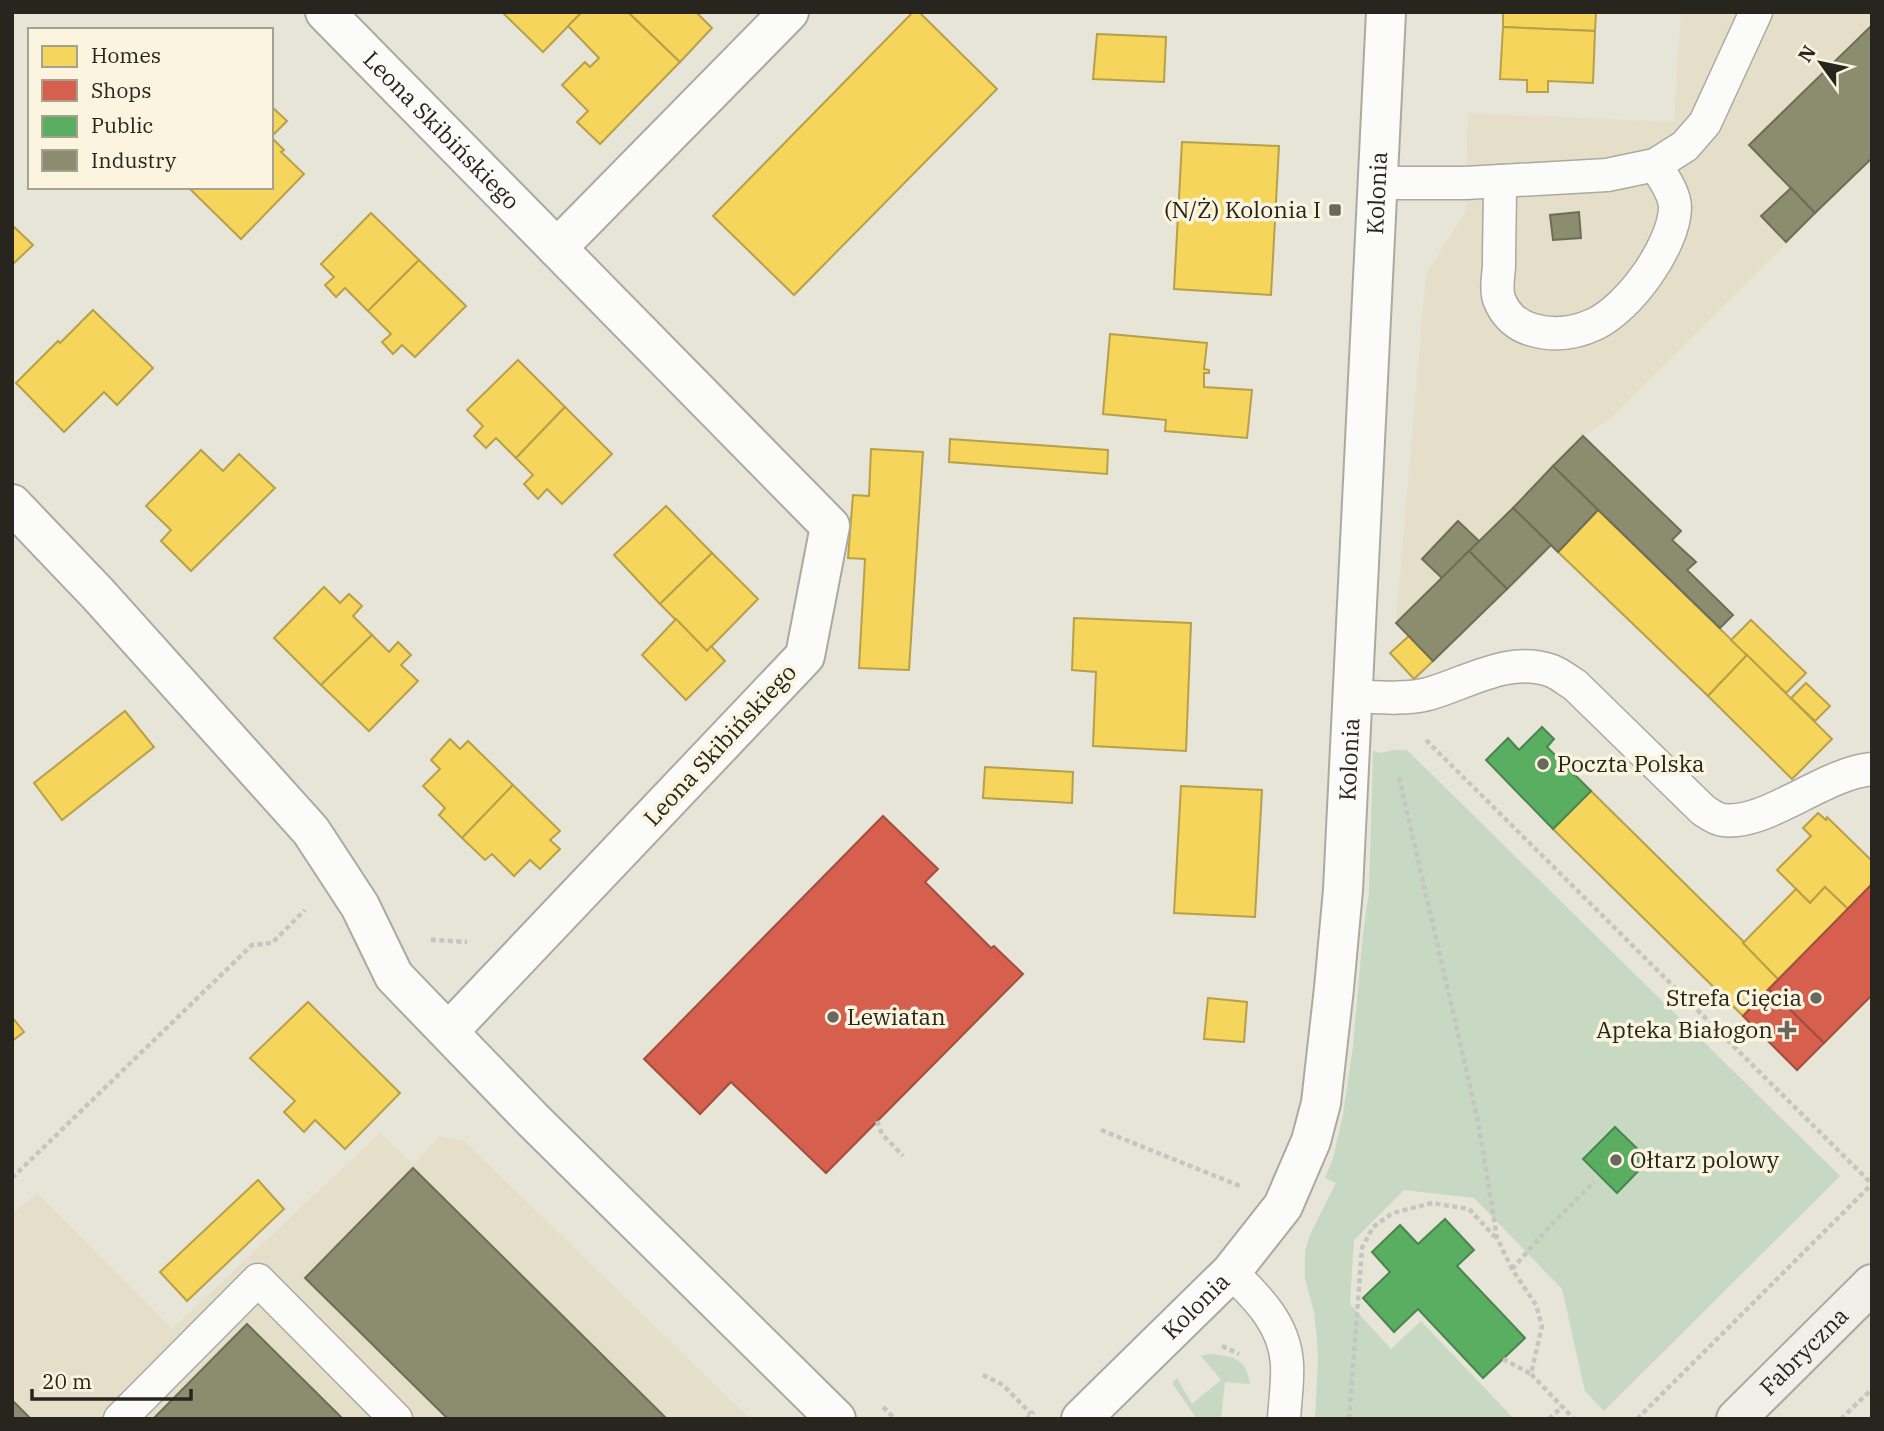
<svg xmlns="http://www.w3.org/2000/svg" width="1884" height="1431" font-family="'IBM Plex Serif',serif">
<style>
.built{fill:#e5dfca}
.green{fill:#c8d9c3}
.homes{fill:#f6d55c;stroke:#b8a049;stroke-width:2}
.shops{fill:#d6604d;stroke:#a24e3f;stroke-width:2}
.public{fill:#5aae61;stroke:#4b854d;stroke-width:2}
.industry{fill:#8c8c6e;stroke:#6e6d56;stroke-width:2}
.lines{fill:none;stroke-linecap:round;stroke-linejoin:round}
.lane-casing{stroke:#aca9a0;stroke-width:35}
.street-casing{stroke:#aca9a0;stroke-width:42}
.secondary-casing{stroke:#aca9a0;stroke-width:42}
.path{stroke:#c5c5c1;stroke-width:4.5;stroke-dasharray:5 3.5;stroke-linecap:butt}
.lane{stroke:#fbfbf9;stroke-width:32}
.street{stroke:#fbfbf9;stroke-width:38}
.secondary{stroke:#f2eeea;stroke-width:38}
.poi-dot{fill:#6a685e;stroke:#fbf5df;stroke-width:2.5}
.labels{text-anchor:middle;stroke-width:7;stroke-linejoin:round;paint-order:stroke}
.street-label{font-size:23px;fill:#27251d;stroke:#fbf5df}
.poi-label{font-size:23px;fill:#27251d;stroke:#fbf5df;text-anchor:end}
</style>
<rect width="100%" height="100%" fill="#e7e4d8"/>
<g class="built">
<path d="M1681 12H1872V158L1610 419 1583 436 1513 508 1396 623 1426 274 1465 213 1468 113 1674 122Z"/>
<path d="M380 1133 414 1165 440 1136 464 1141 750 1419H12V1214L37 1193 172 1329Z"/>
</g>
<g class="green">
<path d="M1393 750H1407L1840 1176 1604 1411 1585 1391 1562 1289 1474 1198 1404 1190 1354 1240 1350 1304 1391 1349 1421 1321 1514 1419H1315L1318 1360 1317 1339 1314 1312 1305 1279V1251L1310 1235 1336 1183 1325 1178 1333 1158 1343 1115 1353 1046 1363 933 1369 893 1373 751 1381 753Z"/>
<path d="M1208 1354C1232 1356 1246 1357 1250 1384L1225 1382 1221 1419H1197L1172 1383 1177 1378 1192 1404 1221 1380 1201 1356Z"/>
</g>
<g class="homes">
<path d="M502 12H582L543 52Z"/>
<path d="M582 12H628L680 62 600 144 577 122 588 111 562 85 585 62 590 67 599 58 568 26Z"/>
<path d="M628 12H696L712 28 680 62Z"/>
<path d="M913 12H919L997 89 794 295 713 216Z"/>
<path d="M1503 12H1596L1595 31 1503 27Z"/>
<path d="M1503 27 1595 31 1593 83 1548 81V92H1527V80L1500 79Z"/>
<path d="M1097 34 1166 37 1164 82 1093 79Z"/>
<path d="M271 106 287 121 271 137Z"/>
<path d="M271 137 284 150 281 152 304 174 241 239 188 187H271Z"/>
<path d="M1182 142 1279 146 1271 295 1174 289Z"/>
<path d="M371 213 419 260 368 311 345 288 336 297 325 285 334 277 321 264Z"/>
<path d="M12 225 33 245 12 265Z"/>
<path d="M419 260 466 306 415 357 402 345 393 354 382 342 391 334 368 311Z"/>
<path d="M93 310 153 368 117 405 104 392 64 432 16 383 58 341 60 343Z"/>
<path d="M1110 334 1207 343 1204 369 1209 370V373H1204V387L1252 390 1247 438 1165 431 1166 420 1103 414Z"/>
<path d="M518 360 565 407 516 458 496 438 486 448 474 436 483 426 467 410Z"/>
<path d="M565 407 612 454 562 504 547 489 538 499 524 484 533 475 516 458Z"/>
<path d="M950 439 1108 450 1107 474 949 462Z"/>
<path d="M871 449 923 452 909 670 859 668 865 559 848 558 853 495 869 496Z"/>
<path d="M201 450 223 471 239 454 275 488 191 571 161 541 171 530 146 506Z"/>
<path d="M666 506 712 553 660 604 614 555Z"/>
<path d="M1598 510 1747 655 1708 696 1558 552Z"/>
<path d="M712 553 758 599 707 651 660 604Z"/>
<path d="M324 587 340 603 349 594 362 606 353 616 372 635 321 685 274 638Z"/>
<path d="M1074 618 1191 623 1186 751 1093 746 1096 672 1072 670Z"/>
<path d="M676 619 707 651 711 646 725 661 686 700 642 655Z"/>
<path d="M1751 620 1806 673 1786 693 1731 640Z"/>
<path d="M372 635 389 652 398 642 411 655 401 665 418 681 369 731 321 685Z"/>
<path d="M1409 636 1433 661 1414 679 1390 653Z"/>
<path d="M1747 655 1832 739 1792 779 1708 696Z"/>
<path d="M1806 683 1830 706 1815 721 1791 698Z"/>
<path d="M125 711 154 747 62 820 34 783Z"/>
<path d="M450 739 460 749 468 741 513 785 462 838 439 815 445 808 423 786 440 769 431 760Z"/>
<path d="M985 767 1073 772 1072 803 983 798Z"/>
<path d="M513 785 560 831 550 840 560 849 540 869 530 860 514 876 492 854 485 860 462 838Z"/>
<path d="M1181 786 1262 790 1255 917 1174 913Z"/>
<path d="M1591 791 1744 942 1743 943 1778 979 1743 1016 1553 829Z"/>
<path d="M1818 813 1826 820 1827 817 1872 861V884L1848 909 1825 887 1810 903 1777 870 1811 836 1803 828Z"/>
<path d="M1825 887 1848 909 1778 979 1743 943 1796 889 1810 903Z"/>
<path d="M1208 998 1247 1002 1244 1042 1204 1039Z"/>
<path d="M308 1002 400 1093 345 1149 315 1120 304 1132 284 1112 295 1101 250 1058Z"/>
<path d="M12 1017 24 1032 12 1041Z"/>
<path d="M258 1180 284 1209 187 1301 160 1272Z"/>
</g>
<g class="shops">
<path d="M883 816 938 869 925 882 991 948 994 946 1023 974 826 1173 731 1082 700 1114 644 1059Z"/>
<path d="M1872 884V995L1824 1043 1769 989Z"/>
<path d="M1769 989 1824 1043 1797 1070 1743 1016Z"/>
</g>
<g class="public">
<path d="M1542 727 1554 739 1547 747 1591 791 1553 829 1486 760 1508 738 1519 750Z"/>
<path d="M1615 1127 1649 1160 1617 1193 1583 1159Z"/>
<path d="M1445 1219 1474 1250 1457 1266 1525 1338 1483 1378 1418 1309 1394 1332 1363 1298 1390 1272 1372 1252 1400 1225 1418 1244Z"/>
</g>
<g class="industry">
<path d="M1872 25V158L1815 213 1749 145Z"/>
<path d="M1791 188 1815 213 1786 242 1761 216Z"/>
<path d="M1579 212 1581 238 1553 240 1550 215Z"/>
<path d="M1583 436 1681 531 1672 540 1696 562 1687 570 1733 615 1720 628 1553 466Z"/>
<path d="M1553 466 1598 510 1558 552 1513 508Z"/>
<path d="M1513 508 1551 545 1507 589 1469 551Z"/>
<path d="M1458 521 1479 541 1442 578 1422 559Z"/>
<path d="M1469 551 1507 589 1433 661 1396 623Z"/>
<path d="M413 1168 667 1419H448L305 1278Z"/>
<path d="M247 1324 343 1419H153Z"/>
<path d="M12 1400 31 1419H12Z"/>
</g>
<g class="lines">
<g class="lane-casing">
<g id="lane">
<path d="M1500 181C1500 210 1499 239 1499 267 1498 277 1496 290 1499 299 1505 315 1517 326 1533 330 1554 336 1576 333 1595 324 1629 308 1674 246 1675 208 1675 193 1663 177 1655 165"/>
<path d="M1377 183H1465L1607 175 1655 165 1685 146 1705 123 1756 12"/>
<path d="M1353 696C1377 697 1404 700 1428 694 1468 683 1509 655 1552 671 1560 674 1568 681 1575 685L1703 810C1709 814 1716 819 1723 820 1766 826 1824 773 1872 769"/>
<path d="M1231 1272C1258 1298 1285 1325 1287 1364 1288 1382 1285 1401 1284 1419"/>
<path d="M120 1419 258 1280 396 1419"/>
</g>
</g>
<g class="street-casing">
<g id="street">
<path id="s1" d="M325 12 830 526 805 656 449 1031"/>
<path d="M557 248 789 12"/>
<path d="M12 504 98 594 311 831 360 906 394 976 533 1120 836 1419"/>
<path id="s2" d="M1081 1419 1231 1272 1283 1206 1311 1141 1321 1103 1334 988 1343 890 1386 12"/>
</g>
</g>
<g class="secondary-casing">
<g id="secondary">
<path id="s3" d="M1736 1419 1872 1284"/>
</g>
</g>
<g class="path">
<path d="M1426 740 1872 1184"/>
<path d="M1399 777 1478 1121 1497 1238 1512 1269 1536 1305 1542 1326 1531 1374 1574 1419"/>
<path d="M431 939 434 940 467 942"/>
<path d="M877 1121 882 1134 903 1156"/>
<path d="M1101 1130 1240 1186"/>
<path d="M12 1178 252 945 272 943 305 910"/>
<path d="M1512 1269 1551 1225 1594 1182"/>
<path d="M1222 1346 1239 1354"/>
<path d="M1503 1359 1531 1374"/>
<path d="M983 1375 1003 1385 1031 1414"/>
<path d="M883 1407 895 1419"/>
<path d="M1026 1419 1034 1412"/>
<path d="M1349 1419 1362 1248 1373 1227 1393 1213 1432 1203 1469 1209 1495 1237"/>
<path d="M1549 1419 1562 1407"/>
<path d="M1637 1419 1872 1184"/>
<path d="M1841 1419 1872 1389"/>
</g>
<use href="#lane" class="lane"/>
<use href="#street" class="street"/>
<use href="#secondary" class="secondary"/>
</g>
<g class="poi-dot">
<rect x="1328" y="203" width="14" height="14" rx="3.5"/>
<circle cx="1543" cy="764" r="7"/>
<circle cx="1816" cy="998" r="7"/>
<circle cx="833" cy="1017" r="7"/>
<path d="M1783.5 1019.5h7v7h7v7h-7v7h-7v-7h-7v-7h7z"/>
<circle cx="1616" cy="1160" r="7"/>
</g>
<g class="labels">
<g class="street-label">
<text dy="8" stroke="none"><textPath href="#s1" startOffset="166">Leona Skibińskiego</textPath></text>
<text dy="8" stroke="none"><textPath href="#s2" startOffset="1316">Kolonia</textPath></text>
<text transform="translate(720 745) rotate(-47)" y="8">Leona Skibińskiego</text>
<text dy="8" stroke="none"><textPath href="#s2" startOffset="749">Kolonia</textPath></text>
<text dy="8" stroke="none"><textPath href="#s2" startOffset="161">Kolonia</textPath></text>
<text dy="8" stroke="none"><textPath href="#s3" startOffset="96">Fabryczna</textPath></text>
</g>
<g class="poi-label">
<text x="1321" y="218">(N/Ż) Kolonia I</text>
<text x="1557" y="772" text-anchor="start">Poczta Polska</text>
<text x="1802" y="1006">Strefa Cięcia</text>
<text x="847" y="1025" text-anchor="start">Lewiatan</text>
<text x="1773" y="1038">Apteka Białogon</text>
<text x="1630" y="1168" text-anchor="start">Ołtarz polowy</text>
</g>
</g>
<rect width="1884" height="1431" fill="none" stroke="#27251d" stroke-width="28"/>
<rect x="28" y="28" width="245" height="161" fill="#fbf5df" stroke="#a6a291" stroke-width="2"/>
<rect x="42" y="46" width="35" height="21" fill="#f6d55c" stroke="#a6a291" stroke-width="2"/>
<text x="91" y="63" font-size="21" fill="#27251d">Homes</text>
<rect x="42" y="80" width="35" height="21" fill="#d6604d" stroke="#a6a291" stroke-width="2"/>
<text x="91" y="98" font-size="21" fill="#27251d">Shops</text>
<rect x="42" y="116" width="35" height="21" fill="#5aae61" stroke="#a6a291" stroke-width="2"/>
<text x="91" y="133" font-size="21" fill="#27251d">Public</text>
<rect x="42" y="150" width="35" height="21" fill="#8c8c6e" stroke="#a6a291" stroke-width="2"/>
<text x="91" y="168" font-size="21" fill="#27251d">Industry</text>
<g transform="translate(1821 63) rotate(303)" stroke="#fbf5df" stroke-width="5" paint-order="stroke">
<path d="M0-5L12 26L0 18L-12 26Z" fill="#27251d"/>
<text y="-10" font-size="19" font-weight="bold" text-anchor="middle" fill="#27251d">N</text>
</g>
<path d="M32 1389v10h159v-10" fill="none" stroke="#27251d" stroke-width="3.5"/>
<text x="42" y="1389" font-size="21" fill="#27251d" stroke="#fbf5df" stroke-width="5" paint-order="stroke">20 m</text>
</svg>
